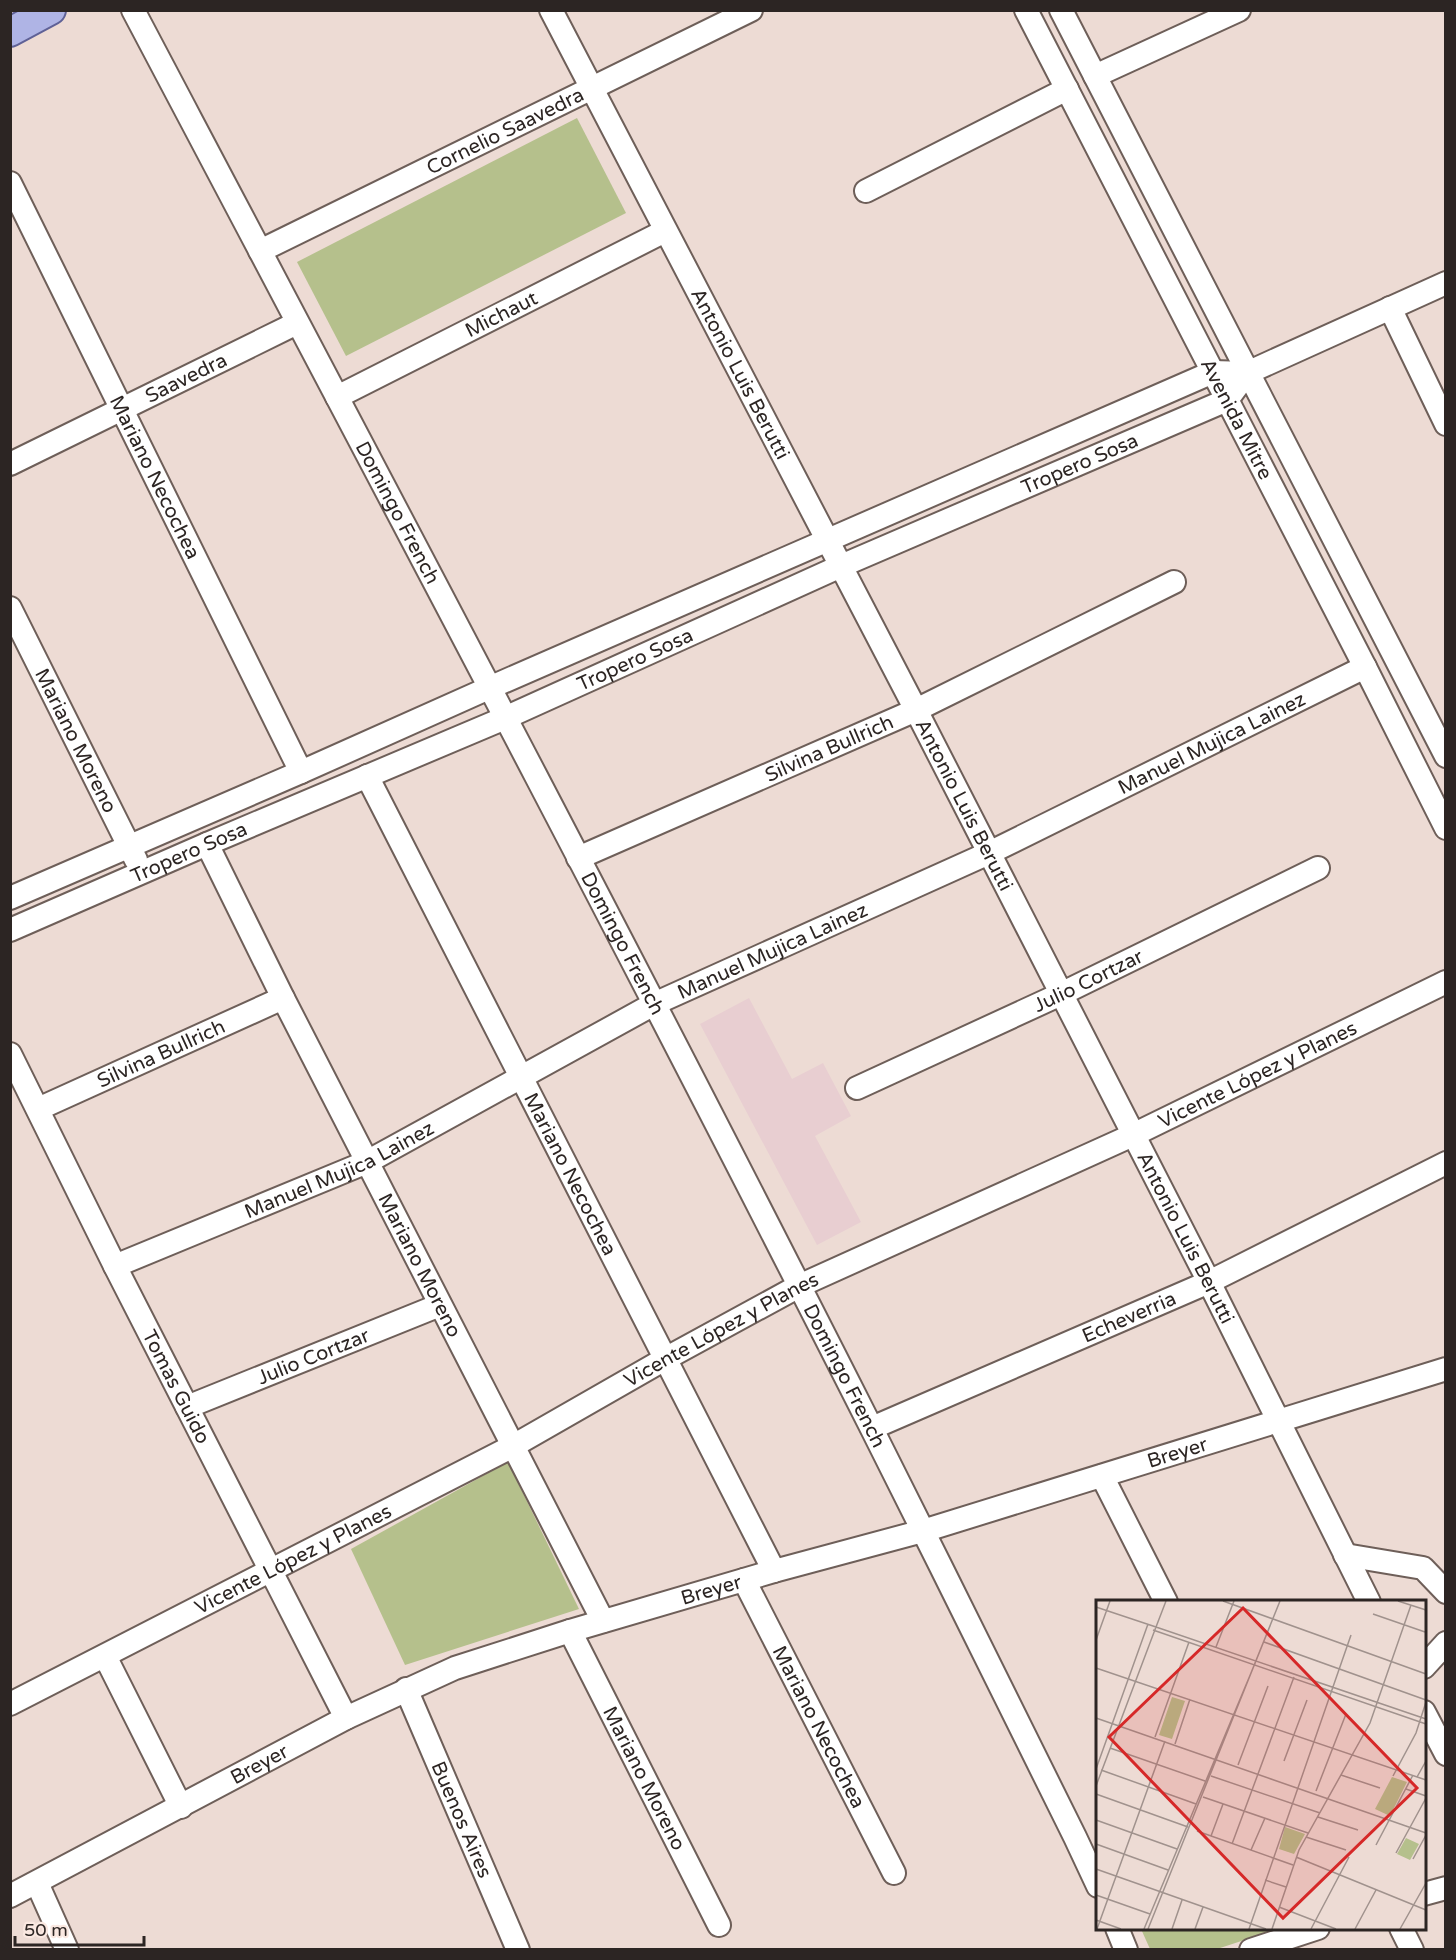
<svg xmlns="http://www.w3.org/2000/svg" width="1456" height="1960" font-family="'Varela Round',sans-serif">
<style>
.education{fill:#e8ced1}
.green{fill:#b5c08c}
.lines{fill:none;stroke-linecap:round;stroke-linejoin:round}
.minor-casing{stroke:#6e5f59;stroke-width:26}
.major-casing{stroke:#5f6196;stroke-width:32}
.minor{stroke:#fff;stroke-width:22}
.major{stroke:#afb4e5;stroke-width:28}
.labels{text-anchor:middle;stroke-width:6;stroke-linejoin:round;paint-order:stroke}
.street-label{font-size:20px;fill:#2c2523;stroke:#fae8e1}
.inset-road{fill:none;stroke:#a0928d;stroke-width:1.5}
.view{fill:#d62828;fill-opacity:0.15;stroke:#d62828;stroke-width:3}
.inset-edge{fill:none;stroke:#2c2523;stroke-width:3}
</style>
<rect width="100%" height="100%" fill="#eddbd4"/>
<path class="education" d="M749 998 792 1079 823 1063 851 1116 815 1136 861 1222 817 1245 700 1024Z"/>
<g class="green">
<path d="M577 118 626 213 346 356 297 262Z"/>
<path d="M508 1462 579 1609 405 1665 351 1549Z"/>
<path d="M1141 1929H1278L1217 1949H1150Z"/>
</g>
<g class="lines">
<g class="minor-casing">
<g id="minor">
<path id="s1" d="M133 10C382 482 632 954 873 1431 941 1566 1008 1702 1075 1837L1098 1886"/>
<path id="s2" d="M551 10 916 710 1209 1282 1369 1602"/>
<path id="s3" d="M1026 10 1365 667 1446 828"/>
<path d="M1061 10 1446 756"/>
<path d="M1095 76 1239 10"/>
<path id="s4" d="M10 183 301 772"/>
<path d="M866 191 1067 89"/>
<path id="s5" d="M260 251 751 10"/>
<path d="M1390 308 1446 424"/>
<path id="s6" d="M337 397 665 231"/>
<path id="s7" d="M10 464 297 323"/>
<path id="s8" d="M10 608 136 860"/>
<path id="s9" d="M367 776 774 1571"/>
<path id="s10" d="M207 844 283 998 603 1621"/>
<path id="s11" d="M578 858 916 710 1174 582"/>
<path d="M10 898 301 772 489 688 1213 372 1247 373 1446 283"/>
<path id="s12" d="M10 930 207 844 505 718 841 566 1227 400 1247 373"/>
<path id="s13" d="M10 1054 115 1266 346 1718"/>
<path id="s14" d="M857 1088 1061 994 1318 868"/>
<path id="s15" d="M38 1109 283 998"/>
<path id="s16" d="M115 1266 367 1162 654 1004 989 853 1365 667"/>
<path id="s17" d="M187 1407 440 1305"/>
<path id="s18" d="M872 1428 1209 1282 1446 1163"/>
<path d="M1102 1476 1166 1602"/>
<path d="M1345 1555 1423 1568 1446 1592"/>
<path id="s19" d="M744 1580 894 1873"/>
<path id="s20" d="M570 1631 719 1925"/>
<path d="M105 1656 181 1807"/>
<path d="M1424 1667 1446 1643"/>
<path id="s21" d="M406 1689 518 1950"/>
<path id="s22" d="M10 1704 513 1446 665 1359 799 1286 1133 1135 1446 982"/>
<path d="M1424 1712 1446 1754"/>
<path d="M37 1883 67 1950"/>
<path d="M1424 1894 1446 1888"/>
<path id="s23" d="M10 1896 346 1718 455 1668 570 1631 774 1571 923 1531 1446 1369"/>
<path d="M1117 1928 1126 1950"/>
<path d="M1401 1928 1412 1950"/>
<path d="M1251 1950 1318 1928"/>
</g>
</g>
<g class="major-casing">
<path id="major" d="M10 32 51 10"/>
</g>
<use href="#minor" class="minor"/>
<use href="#major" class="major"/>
</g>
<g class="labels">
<g class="street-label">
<text dy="7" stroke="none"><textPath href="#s5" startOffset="273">Cornelio Saavedra</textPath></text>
<text dy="7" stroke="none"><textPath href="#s6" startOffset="184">Michaut</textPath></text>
<text dy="7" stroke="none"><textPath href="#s2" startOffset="410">Antonio Luis Berutti</textPath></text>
<text dy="7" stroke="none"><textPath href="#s7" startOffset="196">Saavedra</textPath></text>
<text dy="7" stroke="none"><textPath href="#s3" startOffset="460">Avenida Mitre</textPath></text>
<text dy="7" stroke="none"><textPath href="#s12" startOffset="1167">Tropero Sosa</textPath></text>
<text dy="7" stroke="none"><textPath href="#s4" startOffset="328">Mariano Necochea</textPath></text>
<text dy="7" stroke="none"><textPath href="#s1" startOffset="568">Domingo French</textPath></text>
<text dy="7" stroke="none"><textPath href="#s12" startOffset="681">Tropero Sosa</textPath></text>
<text dy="7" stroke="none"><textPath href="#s8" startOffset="148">Mariano Moreno</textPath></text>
<text dy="7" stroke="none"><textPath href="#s16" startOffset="1216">Manuel Mujica Lainez</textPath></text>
<text dy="7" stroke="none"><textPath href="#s11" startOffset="274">Silvina Bullrich</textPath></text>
<text dy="7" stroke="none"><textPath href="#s2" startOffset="896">Antonio Luis Berutti</textPath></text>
<text dy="7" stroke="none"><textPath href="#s12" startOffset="195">Tropero Sosa</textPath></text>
<text dy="7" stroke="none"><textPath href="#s1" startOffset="1054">Domingo French</textPath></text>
<text dy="7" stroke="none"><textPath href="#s16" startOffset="730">Manuel Mujica Lainez</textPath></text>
<text dy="7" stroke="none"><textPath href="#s14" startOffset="255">Julio Cortzar</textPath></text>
<text dy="7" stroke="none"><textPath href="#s15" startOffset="135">Silvina Bullrich</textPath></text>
<text dy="7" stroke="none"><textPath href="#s22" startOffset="1398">Vicente López y Planes</textPath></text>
<text dy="7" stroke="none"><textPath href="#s16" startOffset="244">Manuel Mujica Lainez</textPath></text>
<text dy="7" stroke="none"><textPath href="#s9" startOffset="447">Mariano Necochea</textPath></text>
<text dy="7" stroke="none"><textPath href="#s2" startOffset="1382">Antonio Luis Berutti</textPath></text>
<text dy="7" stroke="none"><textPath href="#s10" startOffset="472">Mariano Moreno</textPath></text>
<text dy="7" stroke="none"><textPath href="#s18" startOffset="280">Echeverria</textPath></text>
<text dy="7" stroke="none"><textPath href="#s22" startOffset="804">Vicente López y Planes</textPath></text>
<text dy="7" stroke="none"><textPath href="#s17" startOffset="136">Julio Cortzar</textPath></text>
<text dy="7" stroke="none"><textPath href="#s1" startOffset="1540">Domingo French</textPath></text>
<text dy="7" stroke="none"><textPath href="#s13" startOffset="372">Tomas Guido</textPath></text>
<text dy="7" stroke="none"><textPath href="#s23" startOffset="1254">Breyer</textPath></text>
<text dy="7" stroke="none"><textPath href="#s22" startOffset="318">Vicente López y Planes</textPath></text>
<text dy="7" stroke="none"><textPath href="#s23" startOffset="768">Breyer</textPath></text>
<text dy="7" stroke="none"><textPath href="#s19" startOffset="165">Mariano Necochea</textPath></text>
<text dy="7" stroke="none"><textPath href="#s23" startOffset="282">Breyer</textPath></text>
<text dy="7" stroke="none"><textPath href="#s20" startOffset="165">Mariano Moreno</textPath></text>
<text dy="7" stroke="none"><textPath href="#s21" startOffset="142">Buenos Aires</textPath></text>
</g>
</g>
<g transform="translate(1096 1600)">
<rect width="330" height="330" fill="#eddbd4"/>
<path d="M76 97 89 101 76 139 63 135ZM296 177 311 182 294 216 279 209ZM189 227 209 234 198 254 183 249ZM310 238 323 244 314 260 301 254Z" fill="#b5c08c"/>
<path class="inset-road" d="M70 1 60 27 330 119M127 1 330 74M302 1 330 10M0 7 60 27 0 186M277 14 329 32M57 30 330 124M0 40 14 1M168 42 330 100M120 47 138 1M0 68 330 180M0 118 330 233M59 137 93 42M79 144 94 99M14 148 109 181M188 161 211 100M142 165 172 86M0 169 52 24M5 170 100 204M245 175 284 188M115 176 224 213M297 176 320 133 330 102M321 177 330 161M310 189 330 196M220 191 250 114M0 194 92 227M107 197 212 233M222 217 262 230M0 220 81 249M101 231 197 265M115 236 127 204M210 237 250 250M0 244 72 270M136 244 198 77M280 245 317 175M155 250 169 218M300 253 330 198M200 257 330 310M317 259 330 235M0 269 170 329M169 280 190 287M0 295 54 314M183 307 240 329M0 320 25 329M1 329 69 141M48 329 160 61M52 329 184 1M76 329 86 300M99 329 107 307M153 329 255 35M176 329 203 250 274 123 315 5M215 329 253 257M259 329 280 290M304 329 330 283"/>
<path class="view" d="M147 8 321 188 187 318 13 137Z"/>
<rect width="330" height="330" class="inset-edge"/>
</g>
<rect width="1456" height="1960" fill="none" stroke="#2c2523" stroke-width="24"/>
<path d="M15 1936v9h129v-9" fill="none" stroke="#2c2523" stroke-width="3"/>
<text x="24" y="1936" font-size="18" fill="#2c2523" stroke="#fae8e1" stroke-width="4.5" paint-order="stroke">50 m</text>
</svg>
